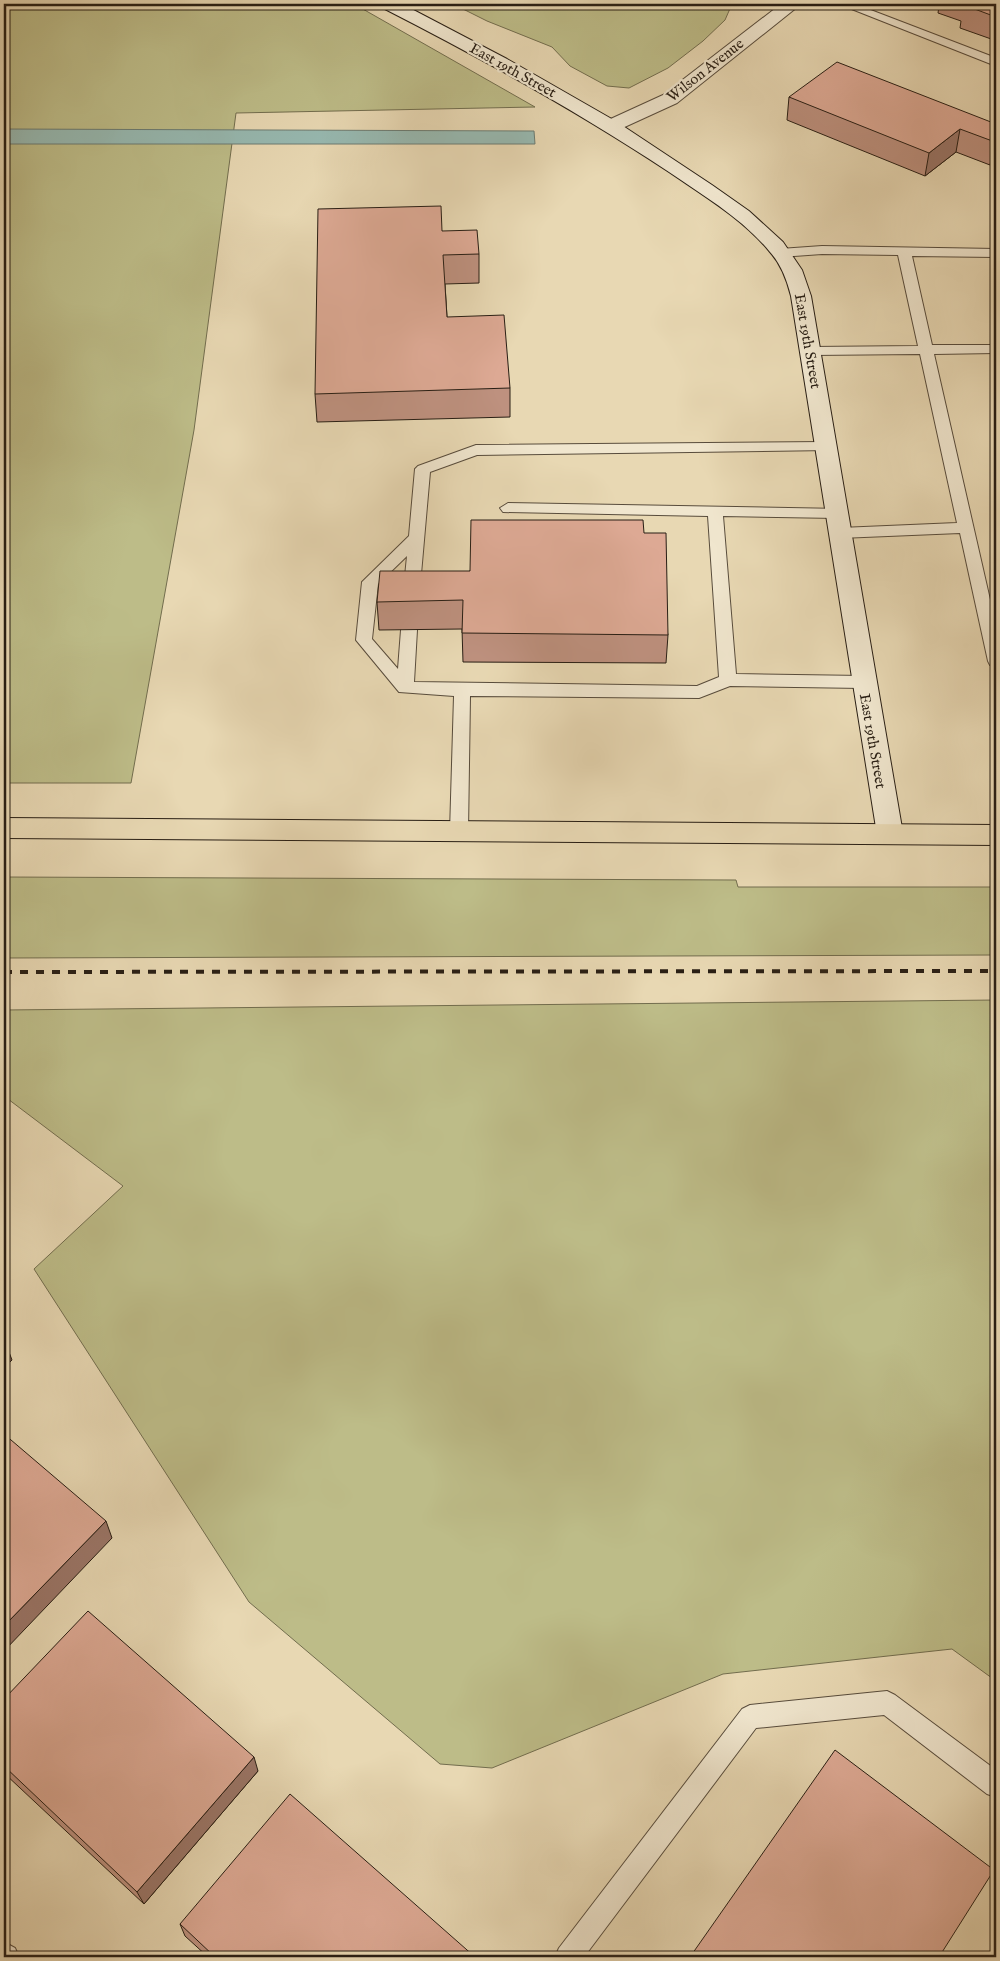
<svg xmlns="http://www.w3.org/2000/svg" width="1000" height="1961" font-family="'IM FELL English',serif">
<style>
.green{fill:#bdbc88;stroke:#726d4e}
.water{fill:#97b9b1;stroke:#6b7b72}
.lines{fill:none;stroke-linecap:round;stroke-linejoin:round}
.lane-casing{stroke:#584c3c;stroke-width:2}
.street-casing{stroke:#584c3c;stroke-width:2}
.secondary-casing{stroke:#281e14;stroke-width:2}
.highway-casing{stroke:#281e14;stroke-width:2}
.lane{fill:#f0e6ce;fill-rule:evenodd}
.street{fill:#f0e6ce;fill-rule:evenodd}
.secondary{fill:#f0e6ce;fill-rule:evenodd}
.highway{fill:#e8d8b3;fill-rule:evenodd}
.rail{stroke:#281e14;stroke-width:4;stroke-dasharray:8 8;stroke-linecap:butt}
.wall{fill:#be917f;stroke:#281e14}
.shaded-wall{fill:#9b7668;stroke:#281e14}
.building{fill:#dda994;stroke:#281e14}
.labels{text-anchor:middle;stroke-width:4.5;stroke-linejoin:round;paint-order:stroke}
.far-street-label{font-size:15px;fill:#281e14;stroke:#f0e6ce}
</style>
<rect width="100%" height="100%" fill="#e8d8b3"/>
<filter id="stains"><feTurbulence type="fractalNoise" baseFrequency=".004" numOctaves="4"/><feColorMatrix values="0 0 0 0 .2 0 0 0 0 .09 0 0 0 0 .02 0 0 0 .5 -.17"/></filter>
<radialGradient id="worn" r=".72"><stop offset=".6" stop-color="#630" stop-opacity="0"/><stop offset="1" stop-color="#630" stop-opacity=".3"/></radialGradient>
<g class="green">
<path d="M4 4H354L535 107 236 113 194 430 131 783H4Z"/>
<path d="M453 4H732L725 20 703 41 668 68 629 88 607 86 570 66 552 47 487 21Z"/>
<path d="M4 877 736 880 738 887H992L996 883V955L4 958Z"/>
<path d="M996 1000V1681L952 1649 723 1674 492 1768 440 1764 249 1602 34 1269 123 1186 4 1096V1010Z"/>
</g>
<path class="water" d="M4 129 534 131 535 144H4Z"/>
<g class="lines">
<g class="lane-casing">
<g id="lane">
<path d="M839 4H855L996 58V66Z"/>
<path d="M822 246 996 249V257L912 256 932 345H996V353L934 354 996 626V667L990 665 988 661 960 533 840 538 834 537 832 533 834 529 840 528 957 523 920 354 811 355 804 351 811 347 918 346 898 255 822 254 780 257 773 253 780 249Z"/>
<path d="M825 442 832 447 830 450 477 455 430 472 419 597 417 601H405L403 597 407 556 378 584 372 639 398 669 401 630 403 626H415L417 630 414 682 697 686 719 677 708 516 503 512 500 508 508 503 842 509 845 513 837 518 723 516 736 674 863 676 869 678 871 682 869 686 863 688 730 686 699 698 470 696 468 832 465 837 459 839 453 837 450 832 454 696 399 692 356 640 362 582 409 536 415 469 418 466 476 445Z"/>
<path d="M887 1691 895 1695 996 1770V1797L987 1794 884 1715 756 1728 584 1957H555L559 1948 742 1709 750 1705Z"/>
<path d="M4 1942 15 1948 19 1957H4Z"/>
</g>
</g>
<g class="street-casing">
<path id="street" d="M781 4H801L677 103 618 130H604L602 126 604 122 663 95Z"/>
</g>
<g class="secondary-casing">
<path id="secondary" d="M380 4H402L507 59 617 122 712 185 749 211 783 242 802 270 811 296 903 834 899 841 890 844 881 841 877 834 791 296C787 280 781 264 770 252 743 219 704 196 669 172 577 111 481 58 383 8Z"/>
</g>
<g class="highway-casing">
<path id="highway" d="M4 818 996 825V845L4 838Z"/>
</g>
<use href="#lane" class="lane"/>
<use href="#street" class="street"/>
<use href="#secondary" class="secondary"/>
<use href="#highway" class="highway"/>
<path class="rail" d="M4 972 996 971"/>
</g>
<g class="wall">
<path d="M935 4H996V38L994 40 960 28 961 21 938 13 939 6Z"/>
<path d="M789 97 996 124V160L990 165 956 152 925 176 787 120Z"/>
<path d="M442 231 479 254V283L445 284 447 317 510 388V417L317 422 315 394Z"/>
<path d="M644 533 668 635 666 663 463 662 462 629 379 630 377 602 470 571Z"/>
<path d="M4 1699 258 1771 144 1904 4 1773Z"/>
<path d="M180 1924 475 1957H208L185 1936Z"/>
</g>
<g class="shaded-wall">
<path d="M996 26V38L994 40Z"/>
<path d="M960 129 956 152 925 176 929 153Z"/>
<path d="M996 141V160L990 165 995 142Z"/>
<path d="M4 1339 12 1360 4 1368Z"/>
<path d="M106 1521 112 1538 4 1651V1626Z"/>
<path d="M254 1757 258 1771 144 1904 137 1892Z"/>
</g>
<g class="building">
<path d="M966 4H996V17L964 5Z"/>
<path d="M837 62 996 124V141L995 142 960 129 929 153 789 97Z"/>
<path d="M441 206 442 231 477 230 479 254 443 255 447 317 504 315 510 388 315 394 318 209Z"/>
<path d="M471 520H643L644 533H666L668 635 462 633 463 600 377 602 380 571H470Z"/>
<path d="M4 1434 106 1521 4 1626Z"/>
<path d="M88 1611 254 1757 137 1892 4 1766V1699Z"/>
<path d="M835 1750 994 1870 939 1957H690Z"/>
<path d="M290 1794 475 1957H215L180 1924Z"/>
</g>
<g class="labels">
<g class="far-street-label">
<text transform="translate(513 70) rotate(29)" y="5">East 19th Street</text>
<text transform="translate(705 70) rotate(-38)" y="5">Wilson Avenue</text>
<text transform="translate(808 341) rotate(80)" y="5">East 19th Street</text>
<text transform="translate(873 741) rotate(80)" y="5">East 19th Street</text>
</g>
</g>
<rect width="1000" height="1961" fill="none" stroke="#e8d8b3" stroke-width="20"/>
<rect x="5" y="5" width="990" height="1951" fill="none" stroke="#281e14" stroke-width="2.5"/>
<rect x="10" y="10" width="980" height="1941" fill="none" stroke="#281e14"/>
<rect width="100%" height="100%" filter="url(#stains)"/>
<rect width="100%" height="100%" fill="url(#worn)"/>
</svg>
